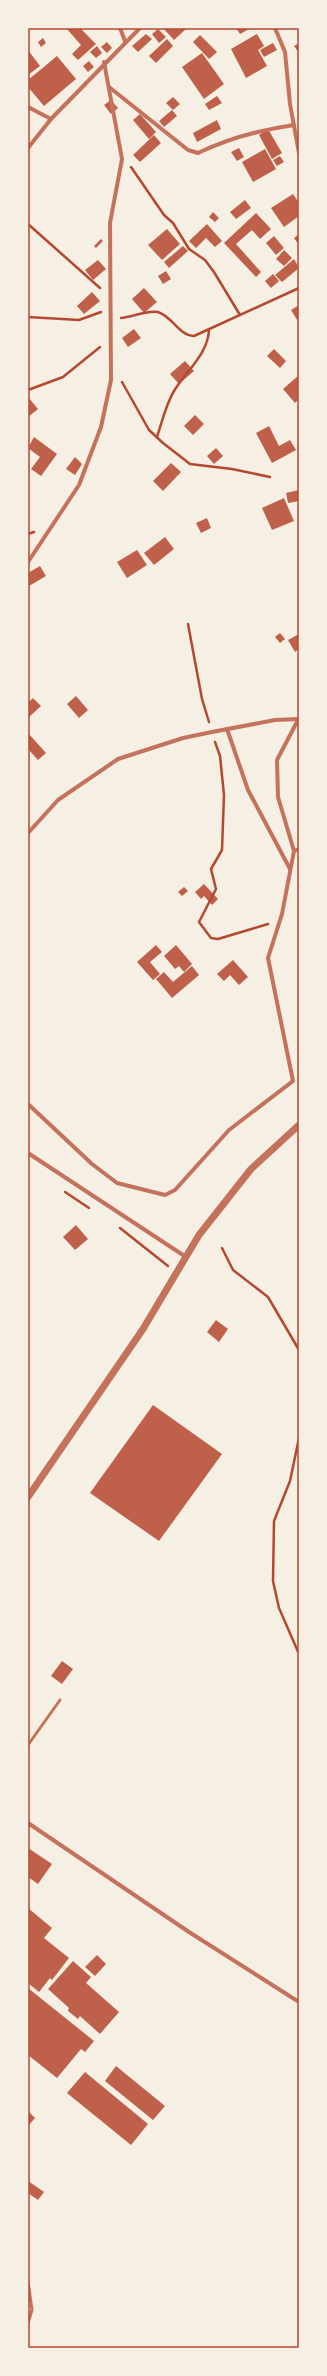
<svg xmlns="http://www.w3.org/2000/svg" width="327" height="2376" font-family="Ubuntu,sans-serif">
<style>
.building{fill:#bf614a}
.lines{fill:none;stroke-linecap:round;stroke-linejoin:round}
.path{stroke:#b5482f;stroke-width:2.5}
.service{stroke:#c5725c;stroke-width:3}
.minor{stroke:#c5725c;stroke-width:4}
.tertiary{stroke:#c5725c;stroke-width:7}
.neatline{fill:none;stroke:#b5482f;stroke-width:1.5}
</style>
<rect width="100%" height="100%" fill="#f6efe4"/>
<g class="building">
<path d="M66 28H80L96 44 78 60 72 54 81 45Z"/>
<path d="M163 28H187L174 40Z"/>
<path d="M236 28H251L240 34Z"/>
<path d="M158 29 166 37 159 43 152 34Z"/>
<path d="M146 34 152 39 138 52 132 46Z"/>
<path d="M257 34 264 46 258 50 267 66 246 78 231 49Z"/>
<path d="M200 35 217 52 209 59 193 42Z"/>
<path d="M43 38 46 43 41 47 38 42Z"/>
<path d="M167 39 173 46 156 63 149 56Z"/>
<path d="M107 42 112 48 107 53 101 47Z"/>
<path d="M273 43 277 50 264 57 260 50Z"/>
<path d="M299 43V53L294 46Z"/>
<path d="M97 46 102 53 96 58 90 52Z"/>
<path d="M28 50 40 66 28 75Z"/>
<path d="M202 53 224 84 204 99 182 67Z"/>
<path d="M57 56 76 79 44 106 28 87V80Z"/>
<path d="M89 61 94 67 88 72 83 66Z"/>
<path d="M217 96 222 103 209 110 205 104Z"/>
<path d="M173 97 180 104 173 110 166 103Z"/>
<path d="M111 100 118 108 111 114 104 105Z"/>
<path d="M172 110 177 116 164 127 159 121Z"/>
<path d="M140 114 156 132 149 139 133 120Z"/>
<path d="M217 120 221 129 197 142 193 133Z"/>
<path d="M268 129 282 153 272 159 259 135Z"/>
<path d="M154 135 161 143 140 162 133 155Z"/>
<path d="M239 148 244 157 237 161 231 152Z"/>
<path d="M265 149 276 169 253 182 242 162Z"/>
<path d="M280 156 284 162 277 166 273 160Z"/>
<path d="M293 194 299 203V216L284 227 271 208Z"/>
<path d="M245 200 251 208 236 219 230 212Z"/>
<path d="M213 212 219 218 215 222 209 217Z"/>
<path d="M256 213 271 229 260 239 252 230 236 244 261 272 256 277 224 243Z"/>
<path d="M207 224 222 241 215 247 206 238 196 248 189 241Z"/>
<path d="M167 229 180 244 162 260 148 245Z"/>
<path d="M299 234V245L294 238Z"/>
<path d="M274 236 284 248 276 255 266 243Z"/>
<path d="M101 239 103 241 96 248 94 246Z"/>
<path d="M183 246 188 251 169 268 164 262Z"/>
<path d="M284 250 292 258 284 266 276 259Z"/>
<path d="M294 259 299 268 282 282 275 275Z"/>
<path d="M98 260 106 269 93 280 85 270Z"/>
<path d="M166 271 171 279 163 284 158 276Z"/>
<path d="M273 274 279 281 271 288 265 281Z"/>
<path d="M144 288 157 302 144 313 132 299Z"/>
<path d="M92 292 100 301 84 314 77 306Z"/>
<path d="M299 305V323L291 310Z"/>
<path d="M134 329 141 338 128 347 122 338Z"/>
<path d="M274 349 286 361 280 368 267 356Z"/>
<path d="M185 361 194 371 179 384 170 374Z"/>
<path d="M299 375V399L295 403 283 389Z"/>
<path d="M28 397 38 409 28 417Z"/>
<path d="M195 415 204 424 193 435 184 426Z"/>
<path d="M269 426 279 446 290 440 296 450 272 463 256 433Z"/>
<path d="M34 437 57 454 41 476 31 469 40 457 28 448Z"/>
<path d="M216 448 223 456 214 464 207 456Z"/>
<path d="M75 457 82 464 75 475 66 469Z"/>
<path d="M171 463 181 472 163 491 153 481Z"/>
<path d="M299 490V501L288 503 286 493Z"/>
<path d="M284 498 294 521 272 530 262 508Z"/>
<path d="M207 518 211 528 201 533 196 523Z"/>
<path d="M165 537 174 549 154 565 144 553Z"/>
<path d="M137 550 147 565 127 578 117 562Z"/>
<path d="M40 566 46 576 29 586 28 573Z"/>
<path d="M280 633 285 639 280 643 275 637Z"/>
<path d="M299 634V649L295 652 288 640Z"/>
<path d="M76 696 88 710 79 718 67 704Z"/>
<path d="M33 698 41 706 28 718V703Z"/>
<path d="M28 733 46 753 38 760 28 749Z"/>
<path d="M204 884 218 899 212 905 204 896 201 899 195 892Z"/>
<path d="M184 887 188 891 182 896 178 892Z"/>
<path d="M156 945 162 952 150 962 160 974 153 980 137 962Z"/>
<path d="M176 945 192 964 184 972 179 966 175 969 164 956Z"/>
<path d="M233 960 248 977 239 985 230 975 224 981 217 974Z"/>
<path d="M192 966 199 975 172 998 156 979 164 972 173 982Z"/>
<path d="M76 1225 88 1239 75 1250 63 1237Z"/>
<path d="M216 1320 228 1329 219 1342 207 1332Z"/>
<path d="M153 1405 222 1454 159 1541 90 1493Z"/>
<path d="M62 1661 73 1669 62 1684 51 1676Z"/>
<path d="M28 1848 52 1864 38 1884 28 1877Z"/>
<path d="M28 1908 52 1928 44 1938 69 1958 52 1980 50 1978 39 1992 28 1983Z"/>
<path d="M97 1955 106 1964 95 1976 85 1967Z"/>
<path d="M73 1961 91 1977 86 1983 119 2012 100 2034 80 2016 78 2019 68 2011 69 2008 48 1989Z"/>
<path d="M28 1988 94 2041 85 2052 81 2049 57 2078 28 2055Z"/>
<path d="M116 2066 165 2106 153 2120 105 2081Z"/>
<path d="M85 2072 148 2124 131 2145 67 2093Z"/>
<path d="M28 2111 35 2118 28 2126Z"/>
<path d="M28 2181 44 2192 38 2200 28 2193Z"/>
</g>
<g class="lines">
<g class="path">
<path d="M131 167 164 215 173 223 189 249 205 260 214 272 240 315"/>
<path d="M28 224 100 288"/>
<path d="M28 317 79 320 101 312"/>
<path d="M121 318C132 317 148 310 158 312 173 317 178 335 194 336L299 288"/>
<path d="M122 382 149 430 163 443 190 464 232 469 270 477"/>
<path d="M28 390 63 377 100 347"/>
<path d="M157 437C162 422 166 404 174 391 186 371 208 354 209 330"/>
<path d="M28 534 34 532"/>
<path d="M188 624 202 699 209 722"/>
<path d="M215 742 220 756 224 795 222 850 211 869 216 889 199 922 211 938 218 939 268 924"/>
<path d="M65 1192 89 1208"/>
<path d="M120 1228 168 1266"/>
<path d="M222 1248 233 1270 268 1297 299 1350"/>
<path d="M299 1438 290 1481 274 1521 273 1581 279 1608 299 1654"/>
</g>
<g class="service">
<path d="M28 1745 60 1700"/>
<path d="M28 2281 32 2310 28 2323"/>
</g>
<g class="minor">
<path d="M120 28 125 41"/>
<path d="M275 28 285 52 290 104 299 153"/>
<path d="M109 87 188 150 198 153C229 138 260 130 294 125"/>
<path d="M28 107 51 119"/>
<path d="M28 148 51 119 140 28"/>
<path d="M28 562 79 485 101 427 111 380 110 223 122 159 104 62"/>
<path d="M227 729 248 790 290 869"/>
<path d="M28 833 58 800 118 759 183 738 212 732 275 720 299 719"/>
<path d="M294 851 278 797 277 760 299 718"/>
<path d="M28 1104 92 1164 117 1183 165 1195 175 1190 229 1130 293 1081 268 958 282 914 294 851 299 849"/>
<path d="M28 1153 186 1257"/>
<path d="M28 1823 189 1932 299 2002"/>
</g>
<path class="tertiary" d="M28 1497 143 1329 199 1235 251 1169 299 1125"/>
</g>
<rect width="327" height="2376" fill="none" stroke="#f6efe4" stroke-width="58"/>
<rect x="29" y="29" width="269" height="2318" class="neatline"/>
</svg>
